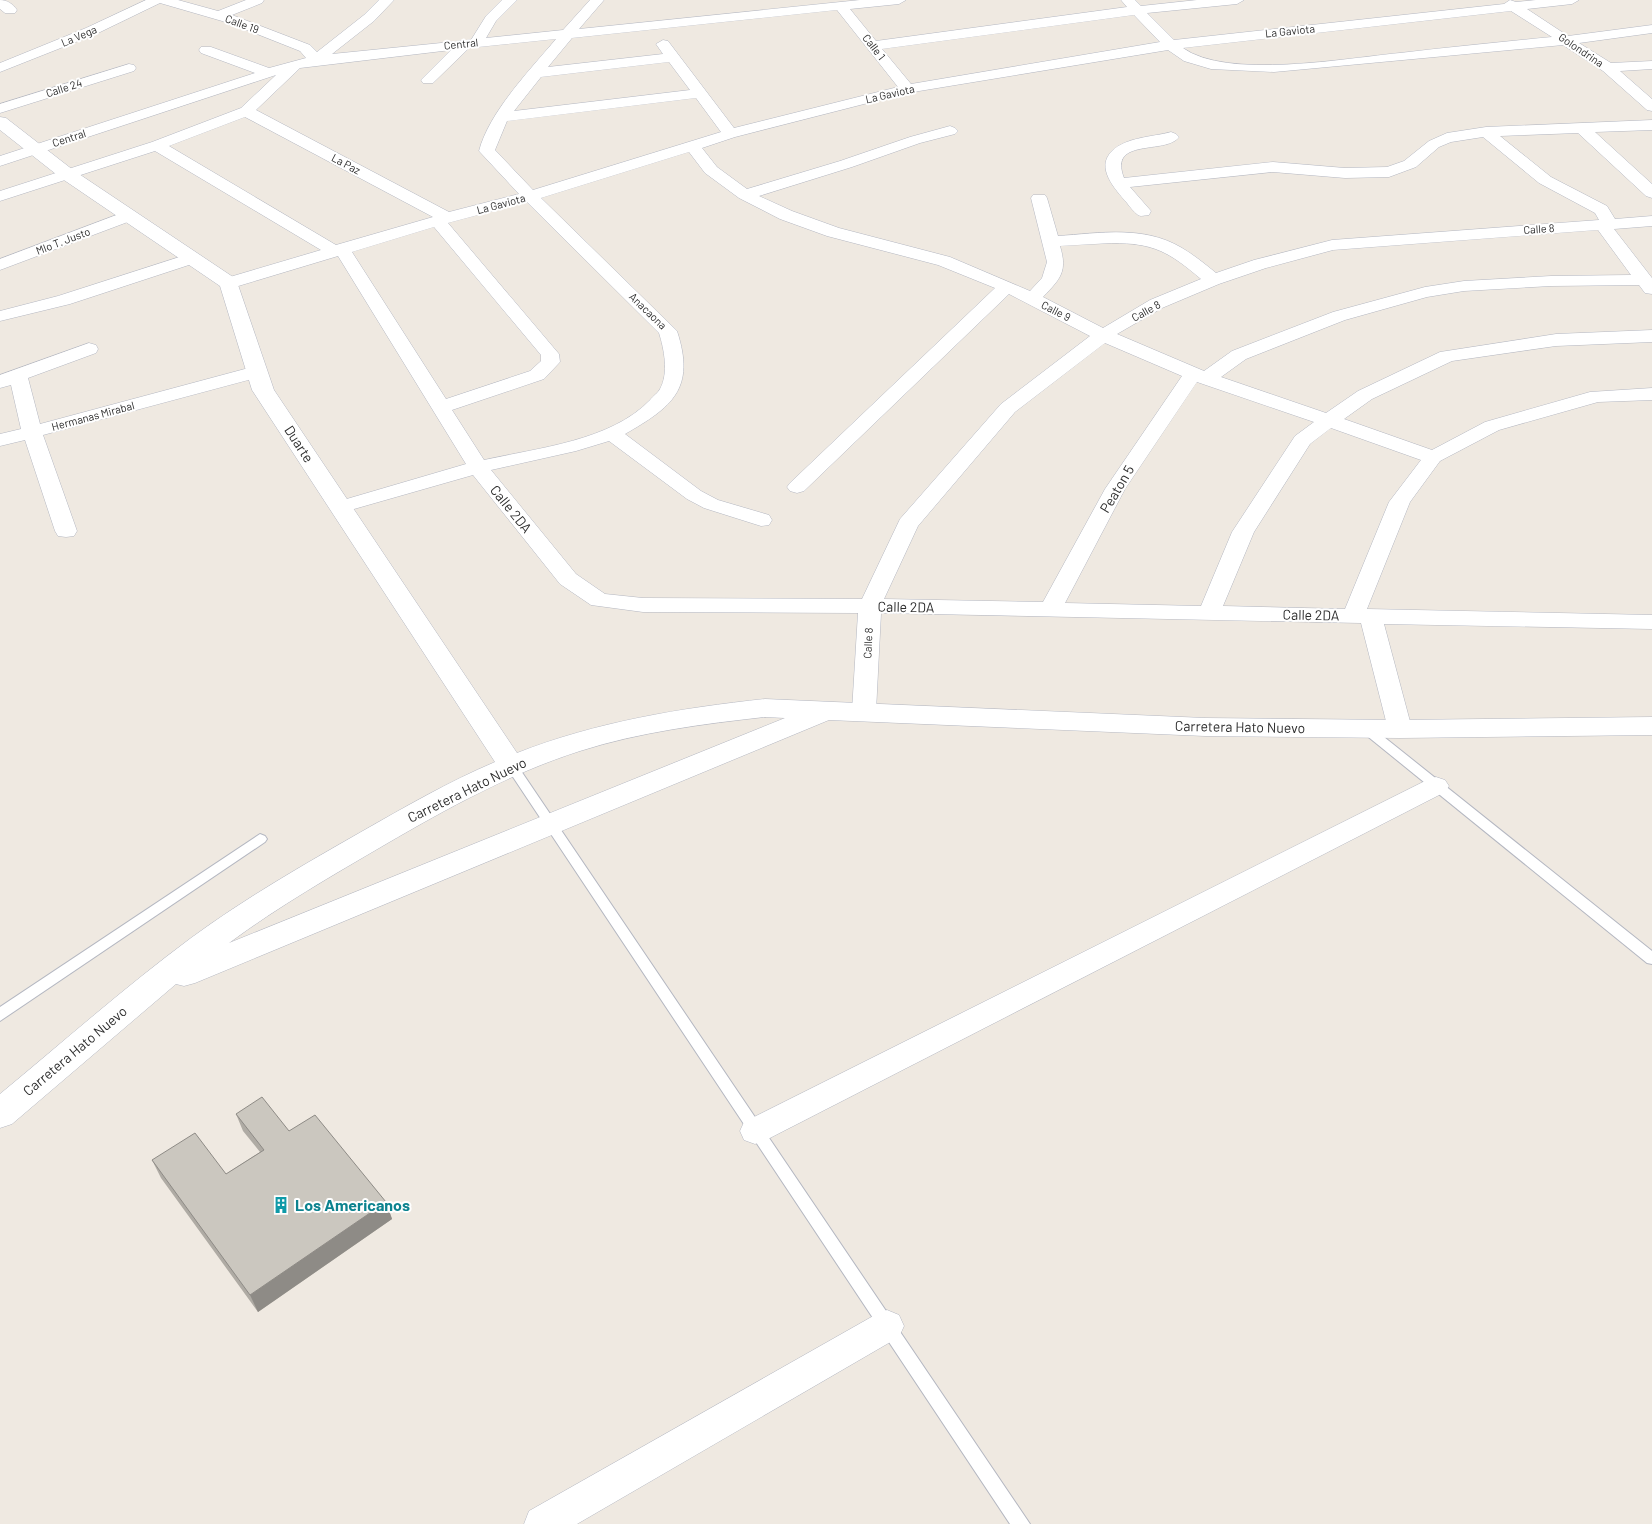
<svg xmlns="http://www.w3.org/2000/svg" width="1652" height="1524" font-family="Barlow,sans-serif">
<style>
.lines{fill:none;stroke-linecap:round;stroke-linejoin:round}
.lane-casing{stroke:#b4b7c1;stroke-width:2}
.street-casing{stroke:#b4b7c1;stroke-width:1}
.secondary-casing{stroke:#b4b7c1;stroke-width:1}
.lane{fill:#fff;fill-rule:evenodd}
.street{fill:#fff;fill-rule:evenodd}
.secondary{fill:#fff;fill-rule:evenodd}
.wall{fill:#afaba4}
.shaded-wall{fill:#8e8b86}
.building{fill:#cbc7bf;stroke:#8e8b86}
.labels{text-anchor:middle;stroke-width:4;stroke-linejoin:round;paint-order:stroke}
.far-street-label{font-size:11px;fill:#2e2e2e;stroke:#fff}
.street-label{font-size:14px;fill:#2e2e2e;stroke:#fff}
.near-culture-label{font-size:16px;font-weight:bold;fill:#0d838f;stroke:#fff;text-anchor:start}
</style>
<rect width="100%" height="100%" fill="#efe9e1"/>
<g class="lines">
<g class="lane-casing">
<g id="lane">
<path d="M1365 724 1369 725 1652 951V964L1647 963 1361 731 1359 728Z"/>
<path d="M511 761 515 762 1030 1524H1010L507 768 505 765Z"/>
<path d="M260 834 265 836 267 839 265 842 0 1021V1007Z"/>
</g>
</g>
<g class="street-casing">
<g id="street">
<path d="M0 0C7 0 13 4 17 10L15 13H5L0 9Z"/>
<path d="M146 0H178L218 11 246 0H264L262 3 232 15 310 45 317 52 364 15 379 0H394L374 21 332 54 471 40 486 16 502 0H517L496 21 486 38 563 30 590 0H604L579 29 860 0H906L899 4 850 9 876 41 1127 7 1121 0H1135L1141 6 1197 0H1244L1237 4 1147 13 1174 40 1504 4 1510 0 1516 2 1536 0H1579L1572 4 1527 9 1568 36 1652 25V33L1579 43 1611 63 1652 61V69L1620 71 1652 99V111L1647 110 1603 71 1563 45 1274 72 1211 69 1184 61 1168 50 907 93 735 137 702 148 717 167 747 189 840 161 910 137 950 126 955 128 958 131 955 134 920 143 852 167 759 196 792 211 839 228 950 257 1030 291 1042 278 1047 262 1031 198 1033 195H1045L1047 198 1058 236C1099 233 1144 225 1182 248 1194 255 1205 264 1216 273L1254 260 1332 240 1599 220 1595 213 1539 183 1483 137 1451 142 1439 147 1416 167 1389 177 1345 178 1273 172 1130 187 1151 211 1149 215C1145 215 1141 217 1138 215 1134 212 1130 207 1127 203 1115 189 1095 168 1112 151 1126 137 1153 137 1171 132L1176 134 1179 137C1166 155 1108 137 1124 178L1273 162 1345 168 1387 167 1404 161 1429 141 1447 133 1486 127 1652 120V130L1595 132 1652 184V198L1646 196 1578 133 1500 136 1551 177 1607 206 1615 219 1652 216V226L1614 229 1652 278V294L1645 293 1639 285 1551 286 1464 291 1427 297 1345 320 1246 359 1221 377 1326 413 1358 391 1440 352 1556 334 1652 330V342L1556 346 1452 361 1372 399 1344 419 1432 450 1485 422 1590 392 1652 388V400L1598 402 1499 430 1440 461 1410 502 1367 609 1652 615V629L1384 624 1412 729 1409 735 1400 737 1391 735 1388 729 1361 623 881 613 876 711 873 717 864 719 855 717 852 711 858 613 643 612 591 605 560 584 473 475 340 513 333 511 329 507 333 503 466 464 338 256 235 287 229 288 223 287 220 283 223 279 321 250 155 151 0 201V191L152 142 241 108 276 75 0 166V156L255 73 201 53 199 50 201 47H211L269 68 306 58 300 51 229 23 160 3 96 34 0 72V63L86 28ZM837 10 898 87 734 128 668 41 663 40 656 44 663 54 548 67 572 38ZM1511 11 1552 37C1501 42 1451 47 1400 53 1347 58 1227 80 1183 48ZM1134 15 1160 42 911 84 882 49ZM556 39C530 70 489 112 479 151L519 194 449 212 256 110 300 68 451 50 421 80 423 83H433L469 48ZM669 62 690 90 514 111 541 77ZM696 98 721 132 533 190 495 150 507 121ZM245 117 433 217 336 245 169 146ZM689 152 705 173 739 198 780 219 827 236 938 265 995 288 790 483 787 487 790 491 797 493 804 491 1009 294 1090 336 1001 404 900 519 862 599 643 598 605 594 576 574 491 470 576 451 609 441 687 499 704 508 761 526 769 525 772 520 769 515 718 500 701 491 625 434C672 407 696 389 677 331L541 198ZM527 202 659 333C664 349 669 373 660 389 658 393 653 396 650 400 611 441 537 448 484 460L452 410 544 379 560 362 559 354 448 223ZM434 227 541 355V361L530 371 446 399 352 252ZM1598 230 1631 275 1551 276 1464 281 1425 287 1333 312 1232 351 1204 371 1117 334 1162 308 1219 284 1266 268 1333 250ZM1112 243C1154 243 1169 252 1201 279L1150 300 1103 328 1043 297C1060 279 1068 272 1060 246ZM1105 343 1182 376 1105 489 1043 602 884 599 918 526 1015 412ZM1197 382 1314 422 1295 436 1232 532 1201 606 1065 603 1125 489ZM1331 428 1421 460 1389 502 1345 609 1223 606 1254 532 1310 444Z"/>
<path d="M129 64 134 65 136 68 134 71 0 113V104Z"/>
<path d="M127 211 133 212 135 216 133 220 0 270V259Z"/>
<path d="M192 253 198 254 201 258 198 262 70 304 0 321V311L58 296Z"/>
<path d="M89 343 96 345 98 349 96 353 28 378 40 424 256 366 263 368 266 372 263 376 43 435 77 531 74 536 66 537 58 536 55 531 25 440 0 446V434L21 429 11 385 0 388V375Z"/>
<path d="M1436 777 1445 780 1449 786 1445 792 766 1140 755 1144 744 1140 740 1131 744 1122 1427 780Z"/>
<path d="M887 1310 899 1315 904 1326 899 1337 577 1524H524L529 1511 875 1315Z"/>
</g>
</g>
<g class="secondary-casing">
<path id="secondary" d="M0 117 6 118 73 170 236 279 274 390 517 753C596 722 681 708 765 699L1205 718 1400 720 1652 717V735L1400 738 1205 736 829 720 195 983 184 986 176 984 12 1124 0 1128V1094C63 1042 125 987 191 938 244 899 303 865 361 832 405 807 448 782 495 762L252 390 220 286 61 178 0 130ZM765 717 785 718 229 943C279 906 333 875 386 844 448 808 511 773 580 751 640 732 703 724 765 717Z"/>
</g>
<use href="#lane" class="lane"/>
<use href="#street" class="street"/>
<use href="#secondary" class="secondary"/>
</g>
<path class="wall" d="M236 1114 289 1131 386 1202 392 1219 258 1312 161 1178 152 1160 226 1174 260 1152 243 1131Z"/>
<path class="shaded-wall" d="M386 1202 392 1219 258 1312 250 1295Z"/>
<path class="building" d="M262 1097 289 1131 315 1115 386 1202 250 1295 152 1160 195 1133 226 1174 264 1150 236 1114Z"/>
<defs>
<g id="building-bare" transform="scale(1.35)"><path d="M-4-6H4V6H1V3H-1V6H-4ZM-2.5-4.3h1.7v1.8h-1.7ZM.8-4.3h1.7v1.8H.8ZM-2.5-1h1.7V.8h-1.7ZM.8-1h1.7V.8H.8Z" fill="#0f9aa8" stroke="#fff" stroke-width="2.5" paint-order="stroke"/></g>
</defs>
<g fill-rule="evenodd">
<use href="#building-bare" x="281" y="1205"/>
</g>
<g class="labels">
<g class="far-street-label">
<text transform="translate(242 24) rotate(20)" y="4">Calle 19</text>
<text transform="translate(1290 31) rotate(-6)" y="4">La Gaviota</text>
<text transform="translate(79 36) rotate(-23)" y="4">La Vega</text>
<text transform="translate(461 44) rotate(-6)" y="4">Central</text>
<text transform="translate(874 47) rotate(52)" y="4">Calle 1</text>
<text transform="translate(1581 50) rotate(34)" y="4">Golondrina</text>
<text transform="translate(64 88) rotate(-18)" y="4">Calle 24</text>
<text transform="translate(890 94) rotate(-13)" y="4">La Gaviota</text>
<text transform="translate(69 138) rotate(-18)" y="4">Central</text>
<text transform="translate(346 164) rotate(28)" y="4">La Paz</text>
<text transform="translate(501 204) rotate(-15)" y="4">La Gaviota</text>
<text transform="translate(1539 229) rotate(-4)" y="4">Calle 8</text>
<text transform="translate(63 241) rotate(-21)" y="4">Mlo T. Justo</text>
<text transform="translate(648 311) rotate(44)" y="4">Anacaona</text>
<text transform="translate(1056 311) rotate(27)" y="4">Calle 9</text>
<text transform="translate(1146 311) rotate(-29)" y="4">Calle 8</text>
<text transform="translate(93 416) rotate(-15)" y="4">Hermanas Mirabal</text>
<text transform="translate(868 643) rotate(-87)" y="4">Calle 8</text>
</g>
<g class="street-label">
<text transform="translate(299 444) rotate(57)" y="5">Duarte</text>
<text transform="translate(1117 489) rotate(-59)" y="5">Peaton 5</text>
<text transform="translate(511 509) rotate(51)" y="5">Calle 2DA</text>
<text transform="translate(906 607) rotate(1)" y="5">Calle 2DA</text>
<text transform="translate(1311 615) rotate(1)" y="5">Calle 2DA</text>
<text transform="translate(1240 727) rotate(1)" y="5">Carretera Hato Nuevo</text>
<text transform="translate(467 790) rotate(-26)" y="5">Carretera Hato Nuevo</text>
<text transform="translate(75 1051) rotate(-40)" y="5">Carretera Hato Nuevo</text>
</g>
<g class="near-culture-label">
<text x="295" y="1211">Los Americanos</text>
</g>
</g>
</svg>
